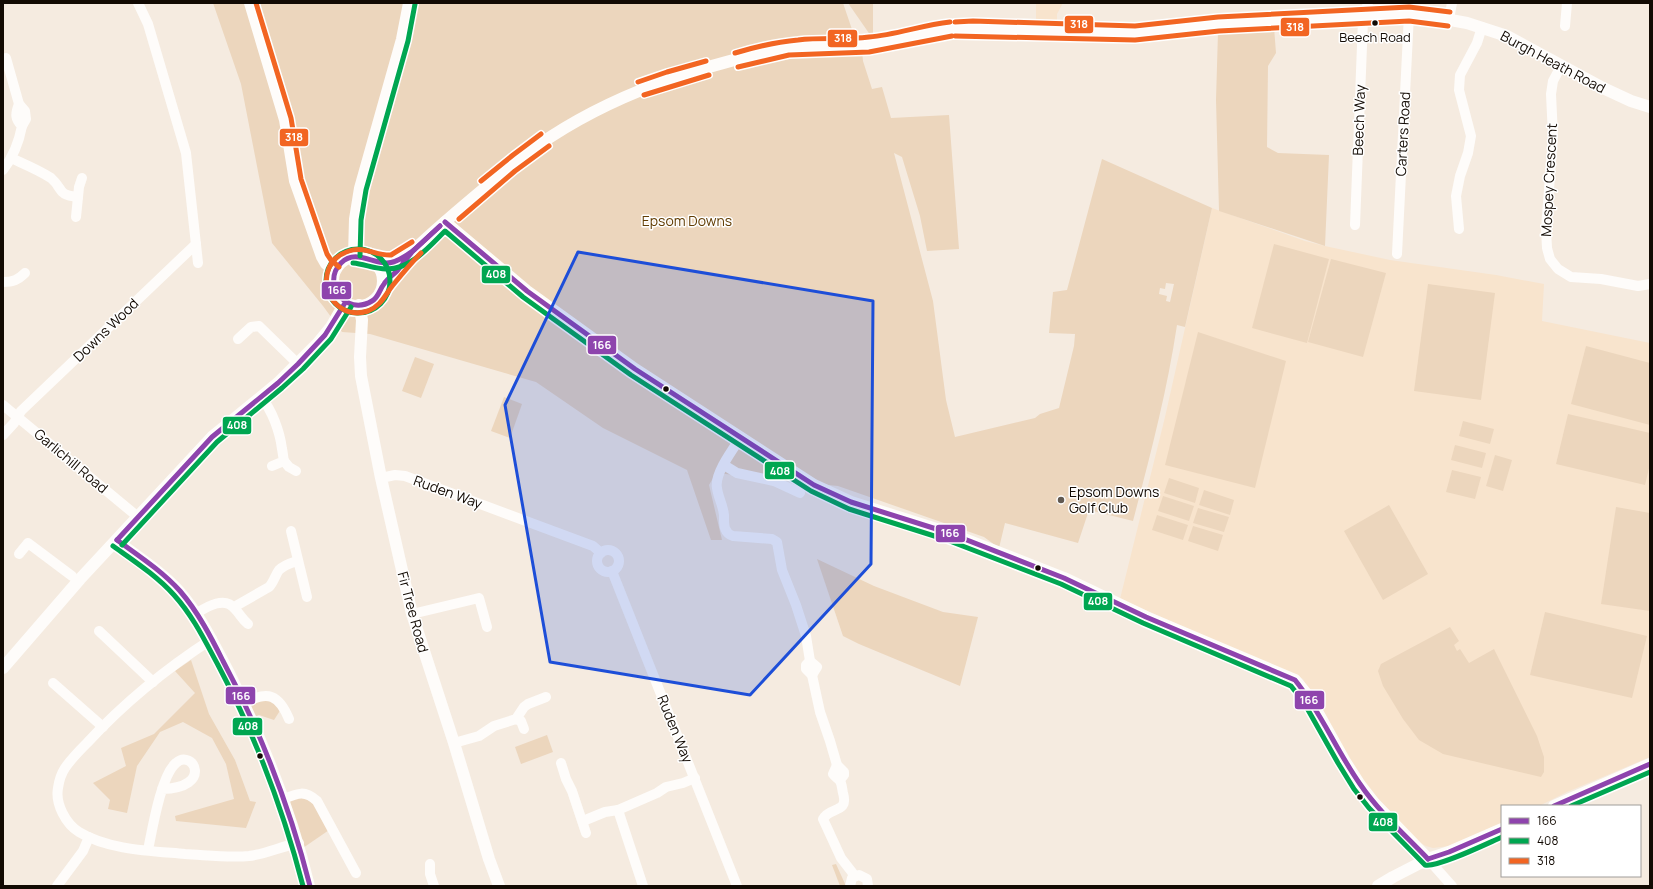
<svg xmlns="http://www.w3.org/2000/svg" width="1653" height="889" font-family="Manrope,sans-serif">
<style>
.built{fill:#f8e4cd}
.green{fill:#ecd6bd;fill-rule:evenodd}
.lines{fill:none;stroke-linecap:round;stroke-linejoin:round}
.minor{stroke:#fefcfa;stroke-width:10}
.major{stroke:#fefcfa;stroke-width:12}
.bus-1-casing{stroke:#fff;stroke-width:8}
.bus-2-casing{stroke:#fff;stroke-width:8}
.bus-3-casing{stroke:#fff;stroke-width:8}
.bus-1{stroke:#8e44ad;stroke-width:5}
.bus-2{stroke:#00a651;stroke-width:5}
.bus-3{stroke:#f26522;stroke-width:5}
.marked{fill:#1d4ed8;fill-opacity:0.2;stroke:#1d4ed8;stroke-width:3;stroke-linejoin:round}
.bus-dot{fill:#120a03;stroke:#fff;stroke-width:1.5}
.poi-dot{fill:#615950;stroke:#fff;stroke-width:1.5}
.labels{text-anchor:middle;stroke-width:3;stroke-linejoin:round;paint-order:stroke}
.bus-label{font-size:13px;fill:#120a03;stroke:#fff}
.street-label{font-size:14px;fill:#120a03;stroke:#fff}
.park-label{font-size:14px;fill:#623d03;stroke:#fff}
.poi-label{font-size:14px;fill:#120a03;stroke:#fff;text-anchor:start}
.line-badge{stroke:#fff;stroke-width:1.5}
.badge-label{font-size:11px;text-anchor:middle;font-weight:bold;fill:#fff}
</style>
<rect width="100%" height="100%" fill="#f5ebe0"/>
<g class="built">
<path d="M1036 3H1063L1057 14V26L1036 25Z"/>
<path d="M1212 208 1305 241 1325 246 1390 260 1496 275 1544 284 1542 321 1650 343V757L1567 792 1539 806H1502V823L1449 846 1433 848 1426 846 1420 843 1356 777 1303 679 1120 599 1165 417Z"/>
</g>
<g class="green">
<path d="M213 3H843L859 50 862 51 863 61 872 89 882 87 891 118 949 115 959 249 927 251 920 216 902 157 894 153 933 301 946 400 955 437 1035 418 1040 414 1059 408 1074 346 1075 334 1049 333 1053 292 1067 290 1102 159 1212 208 1185 327 1177 325C1167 392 1150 456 1133 521L1089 510 1078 543 1005 523 999 548 984 537 838 486 716 473 709 485 722 540H711L687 470 603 428 536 382 370 334 342 332 323 306 272 243 241 84ZM1166 283 1174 284 1170 302 1166 301 1167 296 1159 294 1160 288 1165 289Z"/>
<path d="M848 3H873V39Z"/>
<path d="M1274 27 1276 53 1268 66 1267 147 1278 153 1329 155 1325 246 1219 211 1216 100 1218 32Z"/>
<path d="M1274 244 1329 259 1307 343 1252 328Z"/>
<path d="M1331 259 1386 273 1363 357 1308 342Z"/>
<path d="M1428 284 1495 293 1481 400 1414 391Z"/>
<path d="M1198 332 1286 361 1255 488 1165 465Z"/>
<path d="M1586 346 1650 363V425L1571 404Z"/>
<path d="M415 357 434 364 421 398 402 391Z"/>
<path d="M504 397 522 404 510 438 491 431Z"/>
<path d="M1568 414 1650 433V464L1645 485 1556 464Z"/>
<path d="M1463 421 1494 429 1490 444 1459 436Z"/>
<path d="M1455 445 1486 453 1482 468 1451 460Z"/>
<path d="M1495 455 1512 460 1503 491 1486 486Z"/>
<path d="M1452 470 1481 477 1475 499 1446 492Z"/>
<path d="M1169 478 1199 488 1195 503 1164 493Z"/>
<path d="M1204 490 1234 500 1230 515 1199 505Z"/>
<path d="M1163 496 1194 506 1189 521 1158 511Z"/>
<path d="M1389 505 1428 574 1383 600 1344 531Z"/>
<path d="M1616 507 1650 513V611L1601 604Z"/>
<path d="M1198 508 1229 517 1224 532 1193 523Z"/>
<path d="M1157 515 1188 525 1183 540 1152 530Z"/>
<path d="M1193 526 1223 535 1218 551 1188 541Z"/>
<path d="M817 559 874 586 943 612 978 617 960 686 859 644 843 636Z"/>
<path d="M1545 612 1647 636 1632 698 1530 675Z"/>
<path d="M1450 627 1459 641 1454 645 1457 651 1460 649 1469 663 1494 649 1537 736 1544 757V772L1541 777 1443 754 1419 740 1403 719 1383 686 1378 671 1381 664Z"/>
<path d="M191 660 209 714 235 760 250 801 256 802 246 828 176 821 175 816 234 799 226 764 212 738 183 722 160 732 137 766 127 813 108 809 110 800 93 783 126 766 121 748 154 734 195 693 175 671Z"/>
<path d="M262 695 283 706 274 720 259 715 251 718 245 703Z"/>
<path d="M547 735 553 752 521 764 515 747Z"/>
<path d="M307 793 332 828 300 850 284 799Z"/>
<path d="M836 864 846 886H840L832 865Z"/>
</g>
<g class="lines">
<g class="minor">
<path d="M138 3 148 24 186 153 198 263"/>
<path d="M249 3 284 120 294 181 321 257 325 264 334 272"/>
<path d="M1449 19 1452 3"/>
<path d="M1565 26 1567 3"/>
<path d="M6 58 19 104 25 111 26 119 22 126"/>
<path d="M1561 66 1553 81 1551 94 1553 136 1546 229 1547 248 1550 259 1558 269 1571 277 1601 279 1638 286 1650 284"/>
<path d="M11 158C24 164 39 170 51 178 64 189 56 195 78 197"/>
<path d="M3 170C13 157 19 142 22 126 15 119 15 114 19 104"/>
<path d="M76 217 79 187 82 178"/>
<path d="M1355 225 1363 20 1368 3"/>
<path d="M1459 229 1456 196 1460 176 1468 153 1471 136 1459 90 1460 75 1477 43 1482 27"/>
<path d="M1397 254 1409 14"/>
<path d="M353 256 354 219 359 188 401 39 408 3"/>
<path d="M3 282C13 282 18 280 25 273"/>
<path d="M238 339 251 327 259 326 298 364"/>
<path d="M261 397C272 410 280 432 282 449 283 453 283 457 284 461L272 466"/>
<path d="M3 405 138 517"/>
<path d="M3 435 14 423 21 411 196 244"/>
<path d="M741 437C733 449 714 474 717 488 718 497 723 505 724 515 724 523 723 533 733 536L772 539 777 542 782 570 796 605 806 636 810 661 817 667 812 675"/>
<path d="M284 461 289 467 296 471"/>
<path d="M724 465 737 473 774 481 800 493"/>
<path d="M381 478 395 475 405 476 593 546 601 553"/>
<path d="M291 531 307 597"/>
<path d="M117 540C138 556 162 571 180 591 201 615 214 643 229 671 263 739 292 811 310 886"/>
<circle cx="608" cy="561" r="11"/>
<path d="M19 554 28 543 72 576"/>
<path d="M612 571 737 886"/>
<path d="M234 607 269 587C274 582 275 575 279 570 284 565 291 563 297 561"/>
<path d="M197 613C208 606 225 596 235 609 240 614 242 619 248 624"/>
<path d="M412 614 479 598 487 627"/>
<path d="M99 631 153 682"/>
<path d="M212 639C167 668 123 704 87 743 79 751 71 759 65 768 61 774 59 781 58 788 55 804 66 824 79 832 108 850 152 851 185 854 206 855 228 858 249 856 266 854 282 846 299 843"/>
<path d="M810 661 806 665V669L812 675 820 712 830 741 837 765 844 772V775L840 780"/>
<path d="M53 683 103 727"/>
<path d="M245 703C268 690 279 695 289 719"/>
<path d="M516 719 521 721 524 729"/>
<path d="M454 743 479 736 494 726 516 719 524 707 528 704 546 697"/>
<path d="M561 763 566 779 572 791 586 833"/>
<path d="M837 765 833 774C835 777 838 778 840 781 842 784 842 789 843 793 849 814 830 806 823 819L841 858 855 876"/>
<path d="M284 799C298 793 305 790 317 801L356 873"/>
<path d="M583 821 605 812 618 810"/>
<path d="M148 850C152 831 161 775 176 763 193 748 214 788 162 789"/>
<path d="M1428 859 1452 886"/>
<path d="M430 864V874L434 886"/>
<path d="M57 886 83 851 89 837"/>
<path d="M643 886 618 810 657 793 666 787 683 783 695 778"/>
<path d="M850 886 852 878 859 875 867 879 868 886"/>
</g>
<g class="major">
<path d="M445 222 527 291 635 369 814 485 851 502 949 533 1064 578 1146 617 1295 680 1309 697 1344 760 1360 785 1374 803 1428 859"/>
<circle cx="358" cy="281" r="25"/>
<path d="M373 261C392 262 391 264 407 254"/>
<path d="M383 285C395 274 404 260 415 249 438 227 462 207 486 187 503 173 519 158 537 146 611 94 698 66 786 48 811 43 838 46 864 45 894 44 923 33 953 29L1135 33 1218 24 1321 18 1409 14 1434 17 1467 23 1507 36 1603 88 1631 101 1650 107"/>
<path d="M359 305 362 320 360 357 361 376 381 478 412 614 454 743 489 859 499 886"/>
<path d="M3 668 80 579 212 437 278 383 318 343 331 327 345 303"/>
<path d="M1554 806 1650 764"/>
<path d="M1378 886 1393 877 1428 859 1449 852 1502 829"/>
</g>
<g class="bus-1-casing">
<g id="bus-1">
<path d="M445 222 527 291 635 369 814 485 851 502 949 533 1064 578 1146 617 1295 680C1321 712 1336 750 1360 784 1379 812 1405 835 1428 859"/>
<path d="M414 250C408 256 403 264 397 271 393 275 387 279 384 284 379 290 379 297 372 301 346 317 321 283 341 263 355 249 371 263 387 263 397 263 407 255 414 250Z"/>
<path d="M414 250 440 226"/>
<path d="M414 250 440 226"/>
<path d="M117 540C139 556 162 571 180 591 198 612 211 637 223 661 261 732 290 808 310 886"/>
<path d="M117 540 212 437 278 383 298 364 325 335 345 303"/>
<path d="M1554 806 1650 764"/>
<path d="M1428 859 1449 852 1502 829"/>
</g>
</g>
<g class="bus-2-casing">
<g id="bus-2">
<circle cx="358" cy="281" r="32"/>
<path d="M360 256 361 220 366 190 408 41 415 4"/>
<path d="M353 263C364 264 375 269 386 269 410 270 430 246 445 231L523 297 631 375 811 491 849 509 947 540 1061 584 1143 623 1291 686 1303 701 1338 763 1354 789 1369 808 1425 865C1437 868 1488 843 1502 837"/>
<path d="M122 545 217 442 282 388 303 369 331 339 351 307"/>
<path d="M113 546C134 561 157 576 174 595 193 616 205 641 218 665 255 735 283 809 303 886"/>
<path d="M1571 806 1650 772"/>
</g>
</g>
<g class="bus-3-casing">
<g id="bus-3">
<path d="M256 3 291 118 301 179 327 254 331 260 339 267"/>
<path d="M955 22 973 21 1135 26 1218 17 1409 7 1450 12"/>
<path d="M955 36 1135 40 1219 31 1409 21 1448 26"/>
<path d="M735 53C755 47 776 42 798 40 821 37 845 40 869 37 896 35 922 25 950 22"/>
<path d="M738 67 789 55 869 52 952 36"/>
<path d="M638 82 667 72 706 61"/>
<path d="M644 95 709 75"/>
<path d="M481 181 513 155 541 134"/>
<path d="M459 219 515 171 549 146"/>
<path d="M412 242 391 255C377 256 364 246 349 251 308 264 328 324 368 311 381 306 385 295 393 285 402 274 411 263 421 253"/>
</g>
</g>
<use href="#bus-1" class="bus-1"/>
<use href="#bus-2" class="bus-2"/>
<use href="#bus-3" class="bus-3"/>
</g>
<path class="marked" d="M578 252 873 301 871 564 750 695 550 662 505 405Z"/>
<g class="bus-dot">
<circle cx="1375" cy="23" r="3.5"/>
<circle cx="666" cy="389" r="3.5"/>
<circle cx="1038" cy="568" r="3.5"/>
<circle cx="260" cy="756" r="3.5"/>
<circle cx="1360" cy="797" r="3.5"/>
</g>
<circle class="poi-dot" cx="1061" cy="500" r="4"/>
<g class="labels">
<g class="bus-label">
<text x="1375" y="42">Beech Road</text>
</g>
<g class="street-label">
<text transform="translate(1553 62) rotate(28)" y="5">Burgh Heath Road</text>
<text transform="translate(1359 120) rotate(-88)" y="5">Beech Way</text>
<text transform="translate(1403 134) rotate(-87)" y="5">Carters Road</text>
<text transform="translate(1549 180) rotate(-87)" y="5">Mospey Crescent</text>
<text transform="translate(106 330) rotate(-44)" y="5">Downs Wood</text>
<text transform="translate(71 461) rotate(40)" y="5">Garlichill Road</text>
<text transform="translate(448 492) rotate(20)" y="5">Ruden Way</text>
<text transform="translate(413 612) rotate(75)" y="5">Fir Tree Road</text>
<text transform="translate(675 729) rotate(68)" y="5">Ruden Way</text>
</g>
<g class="park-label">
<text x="687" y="226">Epsom Downs</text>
</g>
<g class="poi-label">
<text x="1069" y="497">Epsom Downs<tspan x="1069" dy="16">Golf Club</tspan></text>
</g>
</g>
<g class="line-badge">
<rect x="1064" y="15" width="30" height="19" rx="4" fill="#f26522"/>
<rect x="1280" y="17" width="30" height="20" rx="4" fill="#f26522"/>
<rect x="827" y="29" width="31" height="19" rx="4" fill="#f26522"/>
<rect x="279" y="128" width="30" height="19" rx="4" fill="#f26522"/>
<rect x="481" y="265" width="30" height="19" rx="4" fill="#00a651"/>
<rect x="321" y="281" width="31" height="19" rx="4" fill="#8e44ad"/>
<rect x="587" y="335" width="30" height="20" rx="4" fill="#8e44ad"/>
<rect x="222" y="416" width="30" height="19" rx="4" fill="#00a651"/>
<rect x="764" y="461" width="31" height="19" rx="4" fill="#00a651"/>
<rect x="935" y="524" width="31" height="19" rx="4" fill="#8e44ad"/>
<rect x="1083" y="592" width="30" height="19" rx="4" fill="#00a651"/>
<rect x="225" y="686" width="31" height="19" rx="4" fill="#8e44ad"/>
<rect x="1294" y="690" width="31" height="20" rx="4" fill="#8e44ad"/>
<rect x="232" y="717" width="31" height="19" rx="4" fill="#00a651"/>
<rect x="1368" y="812" width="30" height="20" rx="4" fill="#00a651"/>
</g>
<g class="badge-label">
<text x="1079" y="28">318</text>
<text x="1295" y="31">318</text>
<text x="843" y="42">318</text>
<text x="294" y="141">318</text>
<text x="496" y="278">408</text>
<text x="337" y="294">166</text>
<text x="602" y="349">166</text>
<text x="237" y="429">408</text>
<text x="780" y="475">408</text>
<text x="950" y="537">166</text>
<text x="1098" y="605">408</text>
<text x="241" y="700">166</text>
<text x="1309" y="704">166</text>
<text x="248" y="730">408</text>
<text x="1383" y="826">408</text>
</g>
<rect width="1653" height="889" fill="none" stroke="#120a03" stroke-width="8"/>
<rect x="1501" y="805" width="140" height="72" fill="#ffffff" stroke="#a09d9a"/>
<rect x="1509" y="818" width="20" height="6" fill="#8e44ad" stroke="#a09d9a"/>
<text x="1537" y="825" font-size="12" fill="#120a03">166</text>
<rect x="1509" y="838" width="20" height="6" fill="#00a651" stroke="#a09d9a"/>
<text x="1537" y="845" font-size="12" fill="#120a03">408</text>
<rect x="1509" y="858" width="20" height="6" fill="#f26522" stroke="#a09d9a"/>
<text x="1537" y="865" font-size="12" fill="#120a03">318</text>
</svg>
